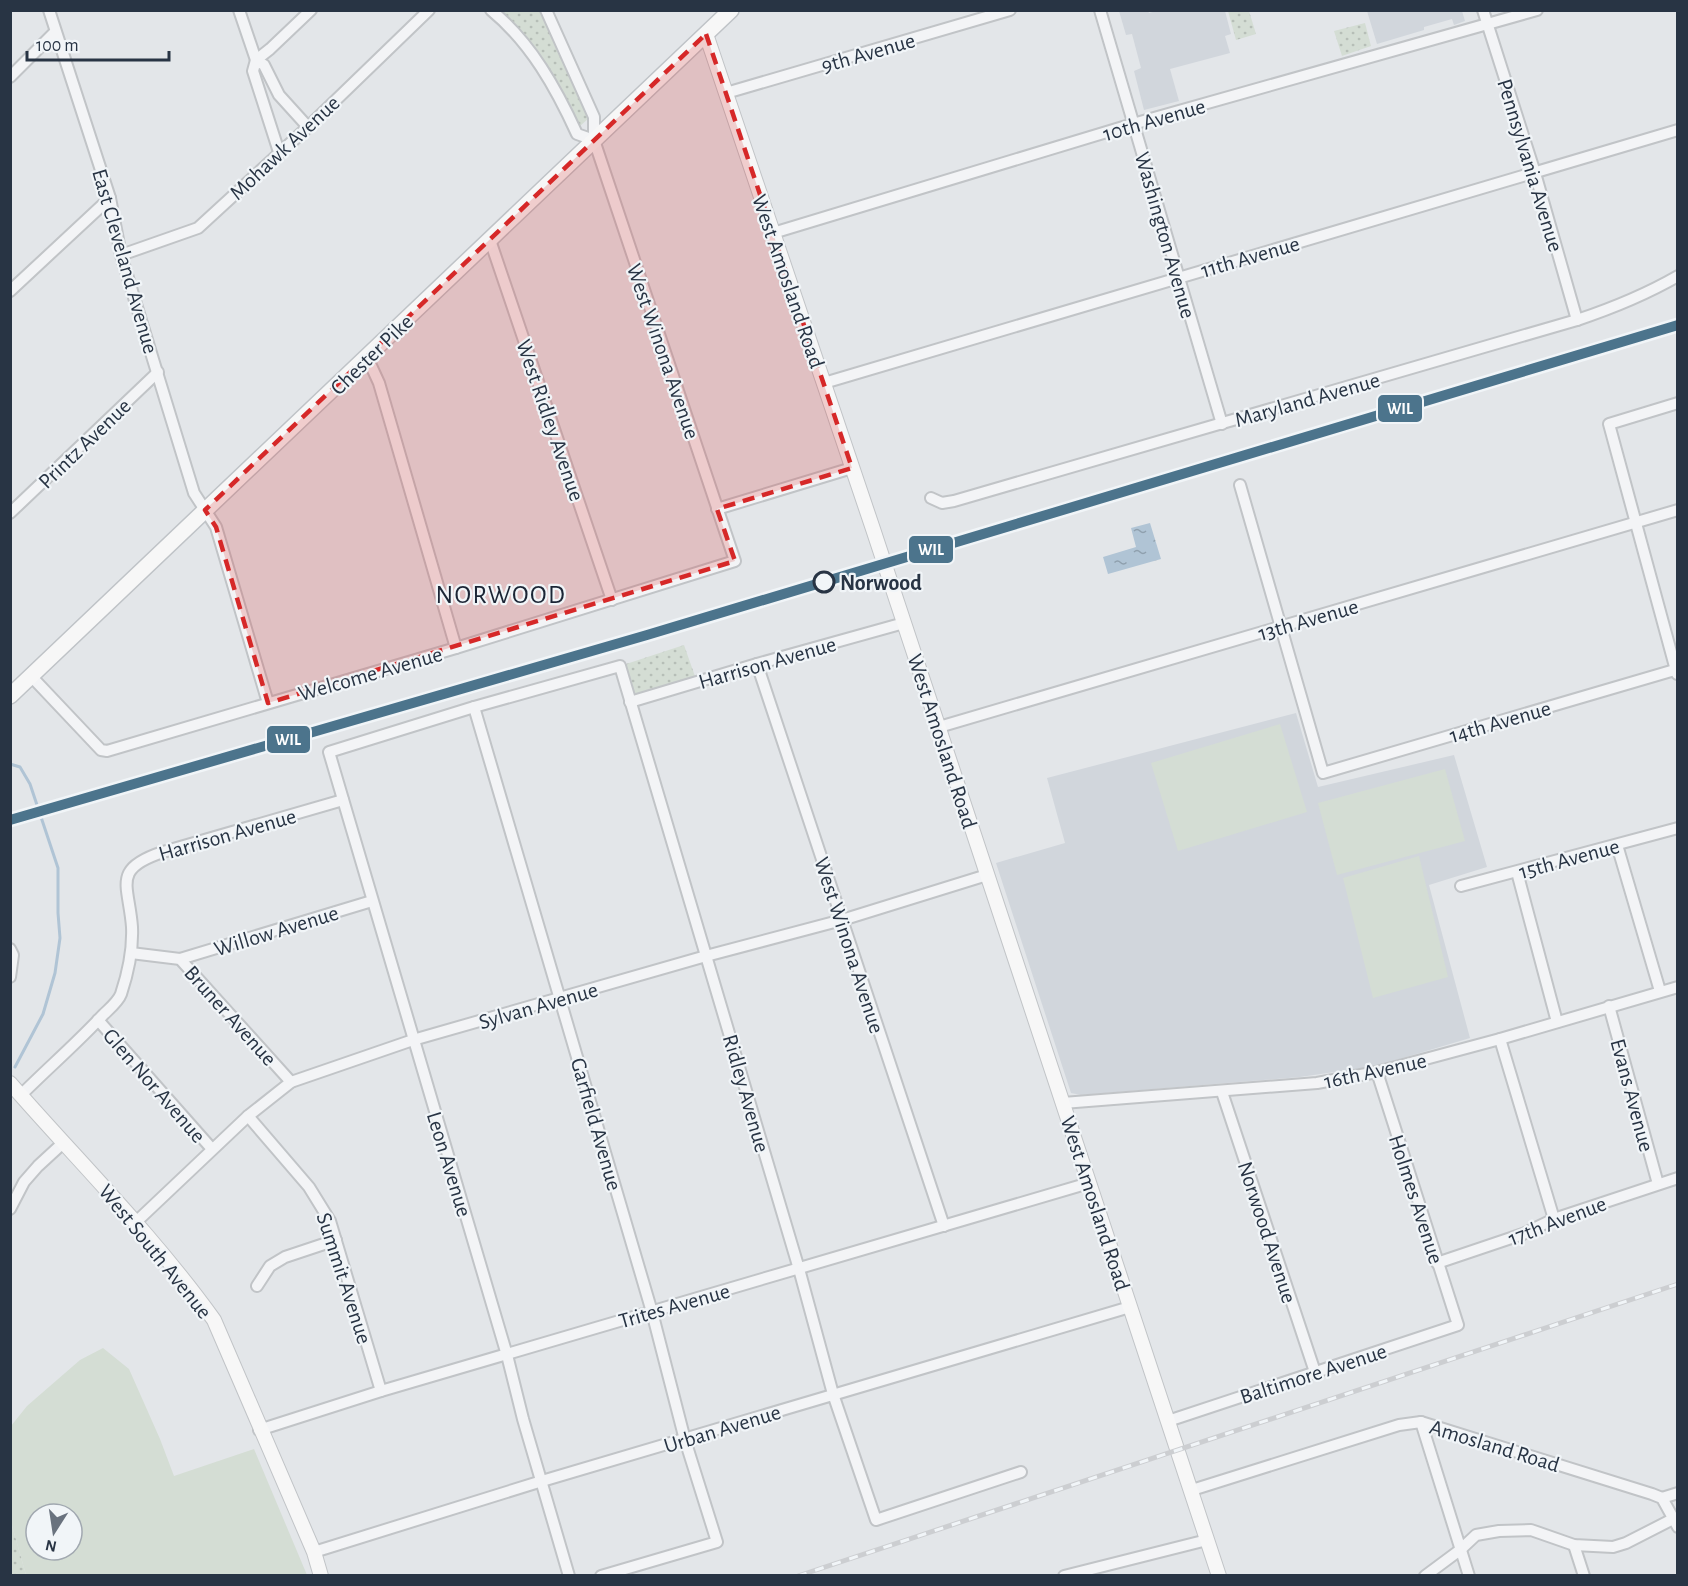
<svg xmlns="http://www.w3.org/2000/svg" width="1688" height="1586" font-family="'Alegreya Sans',sans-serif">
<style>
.built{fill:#d1d6dc}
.grass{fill:#d4ddd4;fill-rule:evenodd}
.park{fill:url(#park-dots)}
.water{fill:url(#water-ripples)}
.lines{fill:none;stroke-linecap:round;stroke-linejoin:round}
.stream{stroke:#b0c4d5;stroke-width:3}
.street-casing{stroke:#c1c4c7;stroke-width:14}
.secondary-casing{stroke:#c1c4c7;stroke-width:16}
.primary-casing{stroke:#bfc3c7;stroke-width:18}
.street{stroke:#f3f4f6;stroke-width:10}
.secondary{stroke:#f7f7f7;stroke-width:14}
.primary{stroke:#f7f7f7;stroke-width:15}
.rail-casing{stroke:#ccced1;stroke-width:5}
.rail{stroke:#f1f5f8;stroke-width:3;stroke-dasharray:9;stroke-linecap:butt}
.rail-1-casing{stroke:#f1f5f8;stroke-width:15}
.rail-1{stroke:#4c748c;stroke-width:10}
.marked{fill:#d62828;fill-opacity:0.2;stroke:#d62828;stroke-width:4.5;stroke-dasharray:12 8;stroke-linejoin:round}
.stop-dot{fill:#f1f5f8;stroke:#283444;stroke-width:3}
.labels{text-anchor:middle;stroke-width:4.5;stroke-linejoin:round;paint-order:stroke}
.street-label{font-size:22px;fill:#283444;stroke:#f1f5f8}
.stop-label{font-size:22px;font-weight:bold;fill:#283444;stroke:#f1f5f8;text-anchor:start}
.quarter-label{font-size:26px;letter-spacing:1.5px;fill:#1b2535;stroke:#f1f5f8}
.line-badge{stroke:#f1f5f8;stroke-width:2}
.badge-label{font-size:16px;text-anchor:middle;font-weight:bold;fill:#fff}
</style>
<defs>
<pattern id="park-dots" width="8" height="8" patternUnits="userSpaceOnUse" patternTransform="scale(1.5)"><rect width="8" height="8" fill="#d4ddd4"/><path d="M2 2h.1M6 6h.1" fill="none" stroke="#b6beb7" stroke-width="1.8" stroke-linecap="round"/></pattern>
<pattern id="water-ripples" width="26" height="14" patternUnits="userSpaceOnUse" patternTransform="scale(1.5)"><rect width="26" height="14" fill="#b0c4d5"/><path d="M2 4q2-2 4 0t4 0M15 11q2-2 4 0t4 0" fill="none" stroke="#8fa0ae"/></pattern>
</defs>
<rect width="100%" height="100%" fill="#e3e6e9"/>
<g class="built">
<path d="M1160 10 1225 11 1231 34 1225 36 1230 53 1170 69 1179 101 1144 110 1134 71 1141 68 1132 34 1126 35 1119 11H1148L1149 13Z"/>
<path d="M1367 11H1462L1465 21 1454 25 1452 19 1424 27V30L1377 44Z"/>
<path d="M1296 713 1318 787 1454 755 1487 867 1429 885 1470 1038 1376 1066 1300 1077 1081 1095 1071 1093 996 863 1065 843 1047 778Z"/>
</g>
<g class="grass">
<path d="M1280 724 1307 812 1178 851 1151 763Z"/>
<path d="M1445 769 1465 841 1337 875 1318 803Z"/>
<path d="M1419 856 1448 977 1373 998 1343 878Z"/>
<path d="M103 1348 129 1369 160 1439 174 1476 254 1449 307 1575H26L11 1522V1426L27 1406 80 1360ZM36 1514H72V1550H36Z"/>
</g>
<g class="park">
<path d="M499 11H541L589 118 579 127Z"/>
<path d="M1228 11H1249L1256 34 1236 40Z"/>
<path d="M1365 23 1371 46 1342 56 1334 31Z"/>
<path d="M684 645 697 682 630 702 620 666Z"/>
<path d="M11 1522 26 1575H11Z"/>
</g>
<path class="water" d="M1150 523 1161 559 1108 574 1103 557 1136 547 1131 528Z"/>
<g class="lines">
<path class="stream" d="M10 764 20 767 30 784 58 868V913L60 938 55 973 43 1014 15 1067"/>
<g class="street-casing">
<g id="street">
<path d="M49 10 110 198 121 255 194 493 216 527 268 703"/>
<path d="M239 10 256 60 264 65 279 95 308 127"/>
<path d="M491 10C531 43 556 88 577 134L594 140"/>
<path d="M1100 10 1222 424"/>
<path d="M1483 10 1535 173 1577 320"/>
<path d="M10 77 55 32"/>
<path d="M726 93 1010 10"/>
<path d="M279 152 253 71 256 60 270 49 311 10"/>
<path d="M773 233 1133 124 1537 10"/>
<path d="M490 240 612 600"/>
<path d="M121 255 198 228 308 127 429 10"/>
<path d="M10 291 110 198"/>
<path d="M367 357 379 383 456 648"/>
<path d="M824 383 1678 130"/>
<path d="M1240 485 1323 773 1678 669"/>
<path d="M931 498 942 503 954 501 1577 320C1613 308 1645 295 1678 276"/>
<path d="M717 509 852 468"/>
<path d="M10 513 158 372"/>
<path d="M757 664 944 1226"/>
<path d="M1677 674 1609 424 1678 403"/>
<path d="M31 676 101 750 107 751 456 648 735 561 594 140V117L546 10"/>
<path d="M630 702 757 664 904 623"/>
<path d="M474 707 652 1312 685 1440 717 1542 601 1576"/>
<path d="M939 727 1678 510"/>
<path d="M1617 845 1660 991"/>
<path d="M1517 872 1557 1022"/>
<path d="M1461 886 1678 828"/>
<path d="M10 949 13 955 10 977"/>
<path d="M131 953 180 959 291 1082"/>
<path d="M180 959 372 901"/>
<path d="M1609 1006 1658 1184"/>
<path d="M98 1020 212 1149"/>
<path d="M1500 1039 1554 1219"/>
<path d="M1222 1092 1315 1372"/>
<path d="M21 1095C48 1068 77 1043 103 1015 109 1009 118 1002 121 994 128 973 133 949 132 927 129 885 111 869 163 852L343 800"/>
<path d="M1063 1103 1317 1083 1377 1072 1500 1039 1678 987"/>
<path d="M248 1116 309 1187 330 1221 381 1391"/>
<path d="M10 1209 24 1182 38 1166 63 1143"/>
<path d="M136 1222 248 1116 291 1082 413 1040 706 956 842 920 987 875"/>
<path d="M1437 1263 1523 1234 1554 1219 1678 1178"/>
<path d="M257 1286 270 1266 285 1257 336 1240"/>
<path d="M1168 1421 1458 1325 1377 1072"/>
<path d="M1421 1422 1469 1576"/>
<path d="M259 1430 381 1391 1089 1183"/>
<path d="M1192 1490 1399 1425 1421 1422 1652 1494 1662 1498 1678 1527"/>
<path d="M1662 1498 1678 1493"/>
<path d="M1574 1545 1584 1576"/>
<path d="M314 1552 542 1481 1130 1307"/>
<path d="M569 1576 523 1419 507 1355 329 752 474 707 620 666 799 1269 833 1394 876 1520 1021 1472"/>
<path d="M1064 1576 1207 1540"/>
<path d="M1425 1576 1460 1550 1476 1535 1499 1531 1531 1530 1574 1545 1613 1547 1626 1543 1673 1519"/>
</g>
</g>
<g class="secondary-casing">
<g id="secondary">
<path d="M706 34 873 529 1219 1576"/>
<path d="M10 1083C79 1162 153 1235 214 1320L314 1552 321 1576"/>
</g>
</g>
<g class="primary-casing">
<path id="primary" d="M10 696 731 10"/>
</g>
<use href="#street" class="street"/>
<use href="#secondary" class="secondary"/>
<use href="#primary" class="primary"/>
<g class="rail-casing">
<path id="rail" d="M798 1576 1678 1284"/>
</g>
<use href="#rail" class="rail"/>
<g class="rail-1-casing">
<path id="rail-1" d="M10 820 647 635 1678 325"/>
</g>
<use href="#rail-1" class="rail-1"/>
</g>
<path class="marked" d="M706 34 852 468 717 509 735 561 268 703 216 527 205 510Z"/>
<circle class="stop-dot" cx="824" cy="582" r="10"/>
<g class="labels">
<g class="street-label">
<text transform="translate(868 52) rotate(-16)" y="8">9th Avenue</text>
<text transform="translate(1154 119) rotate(-16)" y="8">10th Avenue</text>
<text transform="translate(284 147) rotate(-43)" y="8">Mohawk Avenue</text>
<text transform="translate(1531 165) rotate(73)" y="8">Pennsylvania Avenue</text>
<text transform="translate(1166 235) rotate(74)" y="8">Washington Avenue</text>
<text transform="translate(1250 256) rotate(-16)" y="8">11th Avenue</text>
<text transform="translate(126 261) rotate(74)" y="8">East Cleveland Avenue</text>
<text transform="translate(789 281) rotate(71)" y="8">West Amosland Road</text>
<text transform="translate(664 351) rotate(71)" y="8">West Winona Avenue</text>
<text transform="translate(371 354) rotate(-44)" y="8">Chester Pike</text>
<text transform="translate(1307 399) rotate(-16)" y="8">Maryland Avenue</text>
<text transform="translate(551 420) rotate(71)" y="8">West Ridley Avenue</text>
<text transform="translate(84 443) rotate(-44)" y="8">Printz Avenue</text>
<text transform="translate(1308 619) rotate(-16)" y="8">13th Avenue</text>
<text transform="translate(767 662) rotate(-16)" y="8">Harrison Avenue</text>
<text transform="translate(370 673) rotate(-16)" y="8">Welcome Avenue</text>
<text transform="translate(1500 721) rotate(-16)" y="8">14th Avenue</text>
<text transform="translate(943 741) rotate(72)" y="8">West Amosland Road</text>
<text transform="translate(227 834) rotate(-16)" y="8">Harrison Avenue</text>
<text transform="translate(1569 858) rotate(-15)" y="8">15th Avenue</text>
<text transform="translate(276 930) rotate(-17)" y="8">Willow Avenue</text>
<text transform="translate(850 945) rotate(72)" y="8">West Winona Avenue</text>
<text transform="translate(538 1005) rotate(-16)" y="8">Sylvan Avenue</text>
<text transform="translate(231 1015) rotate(48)" y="8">Bruner Avenue</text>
<text transform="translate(1375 1070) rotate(-12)" y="8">16th Avenue</text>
<text transform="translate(155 1085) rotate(49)" y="8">Glen Nor Avenue</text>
<text transform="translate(747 1093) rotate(74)" y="8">Ridley Avenue</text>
<text transform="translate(1633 1095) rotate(75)" y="8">Evans Avenue</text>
<text transform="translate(597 1124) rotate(74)" y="8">Garfield Avenue</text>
<text transform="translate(450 1164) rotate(73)" y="8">Leon Avenue</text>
<text transform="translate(1417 1199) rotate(72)" y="8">Holmes Avenue</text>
<text transform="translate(1096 1203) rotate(72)" y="8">West Amosland Road</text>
<text transform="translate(1557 1220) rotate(-21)" y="8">17th Avenue</text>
<text transform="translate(1268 1232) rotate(72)" y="8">Norwood Avenue</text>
<text transform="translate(156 1251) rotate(51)" y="8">West South Avenue</text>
<text transform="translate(345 1278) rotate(72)" y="8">Summit Avenue</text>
<text transform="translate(674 1305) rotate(-16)" y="8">Trites Avenue</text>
<text transform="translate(1313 1373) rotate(-18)" y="8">Baltimore Avenue</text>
<text transform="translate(722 1428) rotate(-17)" y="8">Urban Avenue</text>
<text transform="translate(1495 1445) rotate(17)" y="8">Amosland Road</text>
</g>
<g class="stop-label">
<text x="840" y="590">Norwood</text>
</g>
<g class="quarter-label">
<text x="501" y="603">NORWOOD</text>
</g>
</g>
<g class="line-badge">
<rect x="1377" y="394" width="46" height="29" rx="6" fill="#4c748c"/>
<rect x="908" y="535" width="46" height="29" rx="6" fill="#4c748c"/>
<rect x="266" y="725" width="45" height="29" rx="6" fill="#4c748c"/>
</g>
<g class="badge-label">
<text x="1400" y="414">WIL</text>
<text x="931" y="555">WIL</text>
<text x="288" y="745">WIL</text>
</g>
<rect width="1688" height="1586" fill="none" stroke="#283444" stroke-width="24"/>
<g transform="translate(54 1532) rotate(192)"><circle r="28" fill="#f1f5f8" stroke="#a1a8b0" stroke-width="1.5"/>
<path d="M0-4.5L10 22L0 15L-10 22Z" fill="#69727e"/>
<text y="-9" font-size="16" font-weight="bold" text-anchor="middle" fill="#283444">N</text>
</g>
<path d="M27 51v9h142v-9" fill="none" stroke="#283444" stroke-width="3"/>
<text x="36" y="51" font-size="18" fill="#283444" stroke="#f1f5f8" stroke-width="4.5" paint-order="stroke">100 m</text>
</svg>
